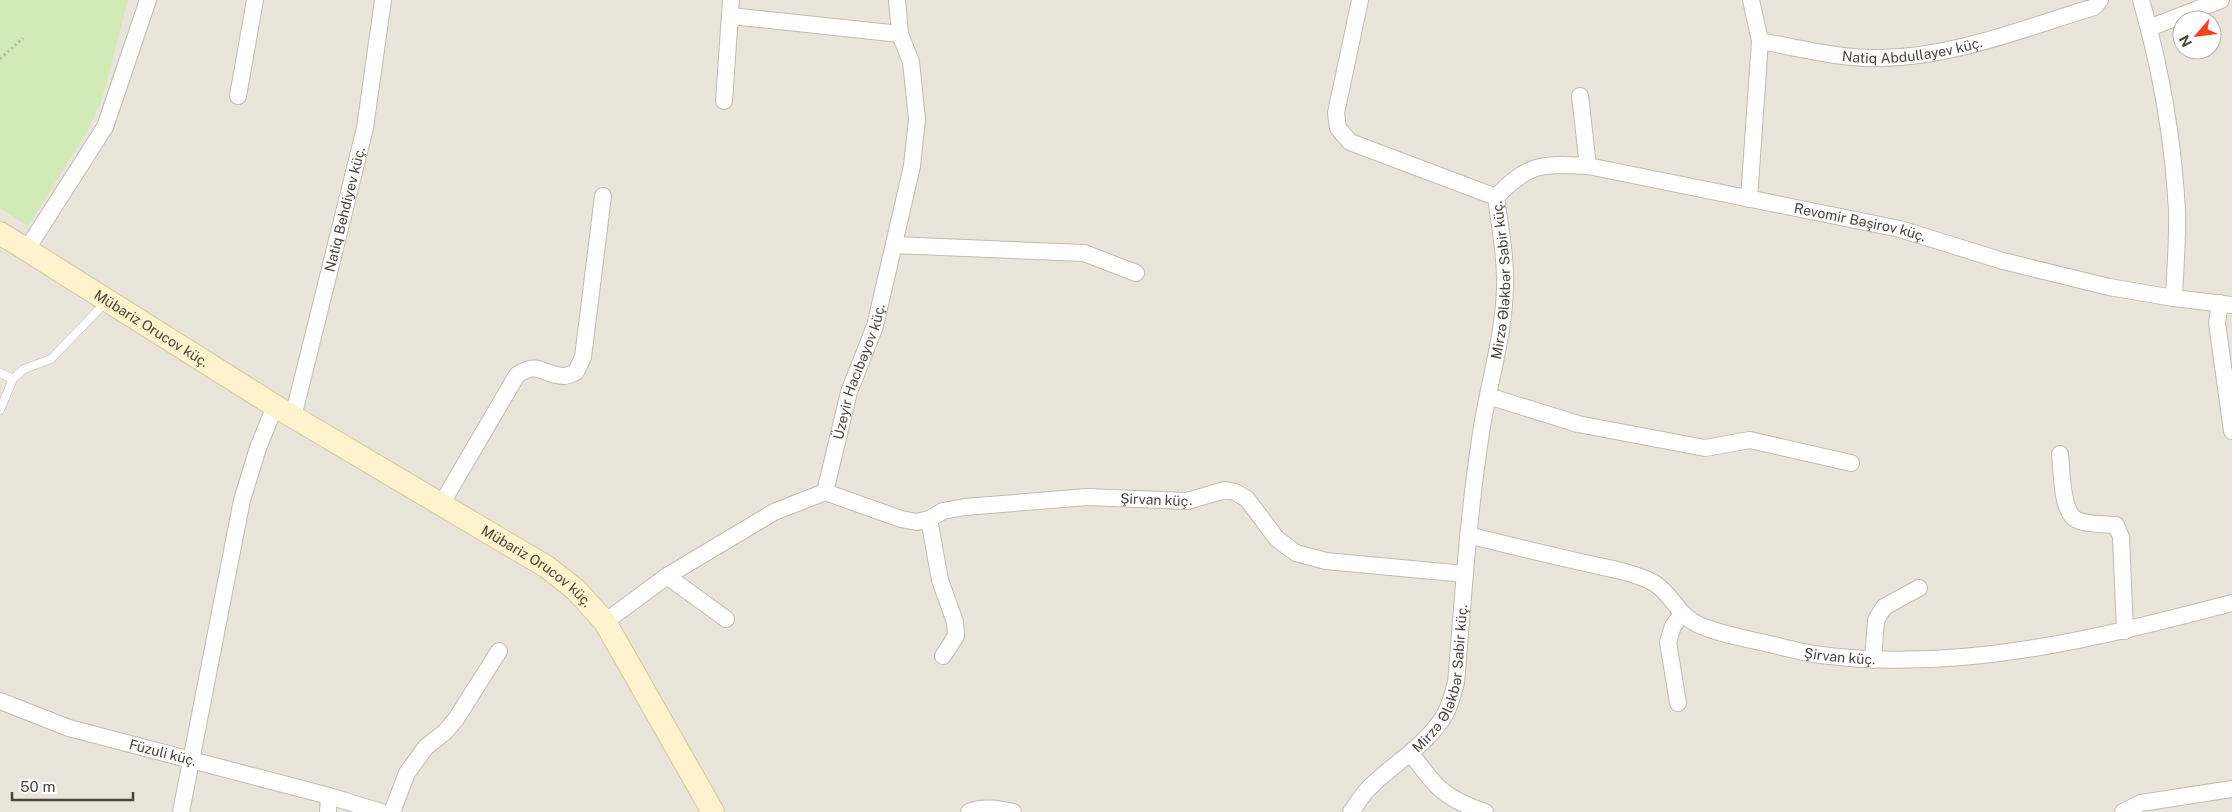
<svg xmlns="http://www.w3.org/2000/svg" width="2232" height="812" font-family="'Public Sans',sans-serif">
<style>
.residential{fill:#eae5da;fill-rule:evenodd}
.green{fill:#d2eab5}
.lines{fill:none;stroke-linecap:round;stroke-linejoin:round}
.lane-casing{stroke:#c2bbae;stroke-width:9}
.street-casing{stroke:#c2bbae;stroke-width:18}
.secondary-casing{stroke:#d6c79b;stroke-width:24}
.path{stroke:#c4b79f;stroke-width:3;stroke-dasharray:2.5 2.5;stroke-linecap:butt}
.lane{stroke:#fff;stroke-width:8}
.street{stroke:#fff;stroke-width:16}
.secondary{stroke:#fff3cd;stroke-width:22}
.labels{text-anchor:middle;stroke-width:5;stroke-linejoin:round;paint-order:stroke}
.street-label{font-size:14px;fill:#4b4439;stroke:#fff}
</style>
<rect width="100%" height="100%" fill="#f6f3ec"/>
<path class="residential" d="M0 0H2232V812H0ZM2182 20H2212V50H2182Z"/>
<path class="green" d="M0 0H128L102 99 87 132 28 226 0 208Z"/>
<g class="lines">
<g class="lane-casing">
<g id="lane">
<path d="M0 373 13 379"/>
<path d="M0 410 13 379 24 369 51 359 106 302"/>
</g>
</g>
<g class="street-casing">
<g id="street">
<path id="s1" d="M1751 0 1760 41C1799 48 1840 59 1880 58 1954 57 2025 28 2094 7L2100 0"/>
<path d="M2141 0C2161 69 2173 139 2177 210 2178 240 2175 269 2174 298"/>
<path d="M731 16 900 34"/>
<path d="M2149 28 2221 0"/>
<path d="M238 96 255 0"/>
<path d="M1580 96 1588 166"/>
<path d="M724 101 731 0"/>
<path id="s2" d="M1496 197C1530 162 1541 164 1588 166L1900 229 2003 261 2109 287 2174 298 2232 305"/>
<path d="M1749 199 1760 41"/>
<path d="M894 245 1084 253 1136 273"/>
<path d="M27 249 105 127 148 0"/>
<path d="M2220 303 2217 323 2232 431"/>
<path d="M1488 396 1578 424 1705 448 1750 440 1851 463"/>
<path id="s3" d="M293 417 365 128 383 0"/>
<path d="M2060 454C2062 471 2061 513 2077 520 2088 525 2105 524 2116 525L2121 537 2125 631"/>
<path id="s4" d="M825 492 901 519 917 522 929 519 943 511 965 507 1087 497 1187 501 1225 490 1235 492 1247 499 1277 539 1296 553 1326 561 1465 574"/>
<path d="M442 503 517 375C540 360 543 376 564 376 568 376 573 373 576 372L583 357 603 196"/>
<path d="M929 519 940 580 955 622 956 636 943 656"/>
<path id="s5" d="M1468 535C1507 545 1546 554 1585 563 1607 568 1634 572 1654 583 1672 594 1678 615 1697 624 1721 635 1749 639 1774 645 1790 649 1805 653 1821 655 1961 673 2098 638 2232 603"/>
<path d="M667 576 726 619"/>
<path id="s6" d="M605 622 667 576 774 512 825 492 849 392 875 326 912 166 917 119 911 62 900 34 897 0"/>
<path d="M1873 660 1876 620 1884 607 1919 588"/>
<path id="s7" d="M0 701 69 728 329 796 381 812"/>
<path d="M1678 703 1668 642 1673 626 1682 614"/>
<path d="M1411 753C1435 787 1445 799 1485 812"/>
<path d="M181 812 242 500 258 448 275 406"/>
<path d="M328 812 329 796"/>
<path d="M392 812 407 773 426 747 445 732 456 719 499 651"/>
<path d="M969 812C984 806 998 809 1013 812"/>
<path id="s8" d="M1351 812C1356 805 1361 797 1367 790 1390 766 1420 750 1440 722 1449 711 1452 696 1456 683 1463 600 1468 516 1481 433 1488 385 1504 337 1505 287 1506 257 1500 227 1496 197L1350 142 1338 128 1336 113 1360 0"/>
<path d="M2123 812 2141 803 2232 789"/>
</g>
</g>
<g class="secondary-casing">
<g id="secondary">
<path id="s9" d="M0 233 275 406 547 567 576 590 605 622 713 812"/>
</g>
</g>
<path class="path" d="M0 59 23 38"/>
<use href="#lane" class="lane"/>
<use href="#street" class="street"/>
<use href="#secondary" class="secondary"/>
</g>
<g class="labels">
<g class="street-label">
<text dy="5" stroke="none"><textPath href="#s1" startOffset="196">Natiq Abdullayev küç.</textPath></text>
<text dy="5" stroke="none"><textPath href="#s3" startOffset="214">Natiq Behdiyev küç.</textPath></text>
<text dy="5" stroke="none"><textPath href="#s2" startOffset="380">Revomir Bəşirov küç.</textPath></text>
<text dy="5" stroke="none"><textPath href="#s8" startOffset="576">Mirzə Ələkbər Sabir küç.</textPath></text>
<text dy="5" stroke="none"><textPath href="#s9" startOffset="179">Mübariz Orucov küç.</textPath></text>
<text dy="5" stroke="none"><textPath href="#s6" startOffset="382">Üzeyir Hacıbəyov küç.</textPath></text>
<text dy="5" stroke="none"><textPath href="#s4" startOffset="339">Şirvan küç.</textPath></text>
<text dy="5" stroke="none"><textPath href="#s9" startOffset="632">Mübariz Orucov küç.</textPath></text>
<text dy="5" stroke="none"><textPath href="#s5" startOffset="399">Şirvan küç.</textPath></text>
<text dy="5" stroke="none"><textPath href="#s8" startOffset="169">Mirzə Ələkbər Sabir küç.</textPath></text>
<text dy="5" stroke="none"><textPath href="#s7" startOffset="171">Füzuli küç.</textPath></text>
</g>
</g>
<g transform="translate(2197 35) rotate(242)"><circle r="24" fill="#ffffff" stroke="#b7b4b0"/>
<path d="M0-4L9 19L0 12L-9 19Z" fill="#fc3f1d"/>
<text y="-8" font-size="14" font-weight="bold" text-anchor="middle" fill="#4b4439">N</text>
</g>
<path d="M12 792v8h121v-8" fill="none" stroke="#4b4439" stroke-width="2.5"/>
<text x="20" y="792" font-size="15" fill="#4b4439" stroke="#ffffff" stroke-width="4" paint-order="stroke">50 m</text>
</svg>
